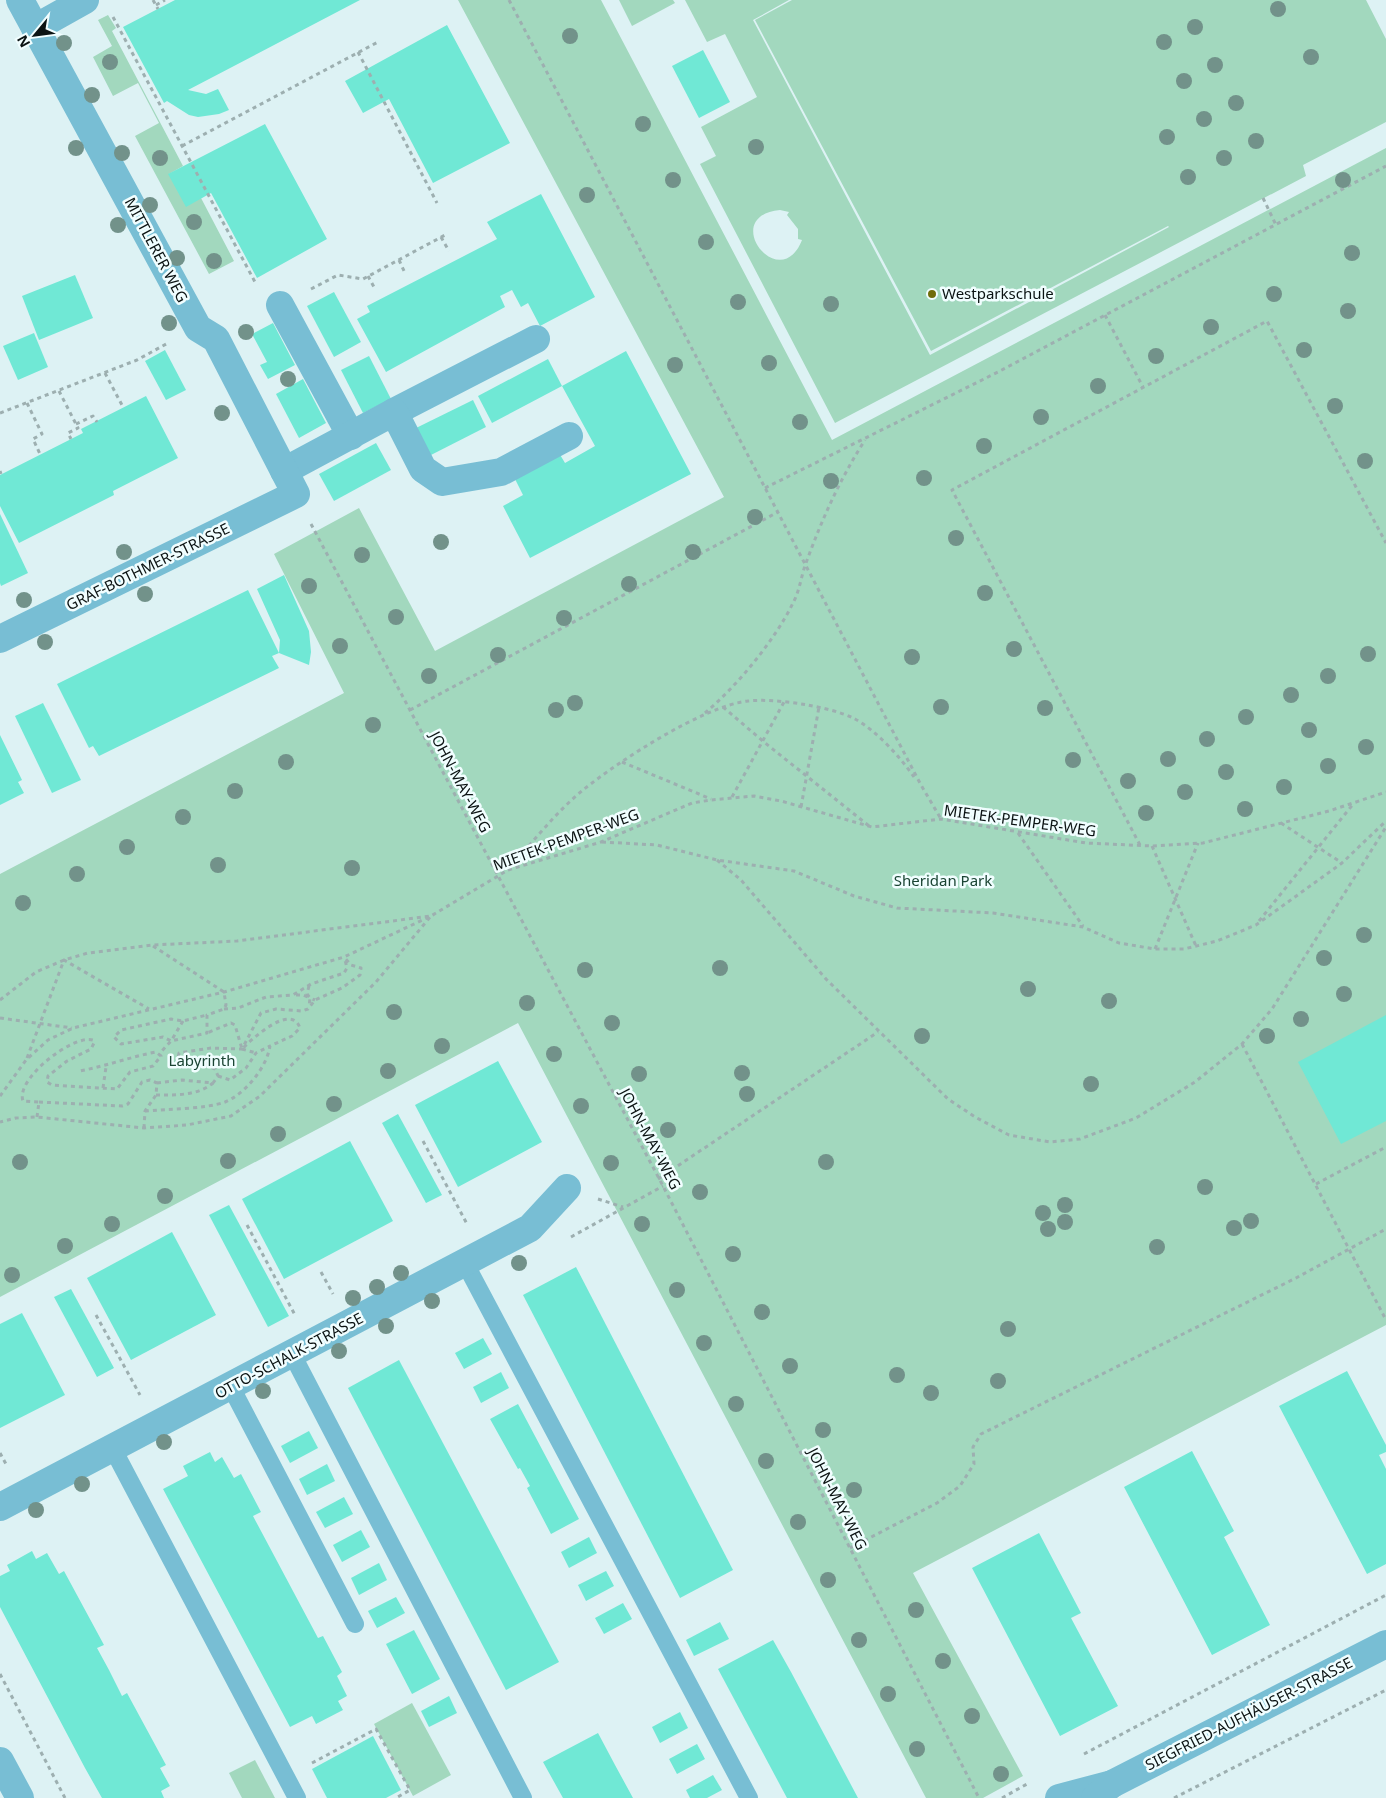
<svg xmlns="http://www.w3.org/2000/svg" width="1386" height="1798" font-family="'Noto Sans',sans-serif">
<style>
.green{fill:#a2d8be;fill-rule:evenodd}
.building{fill:#70e8d5}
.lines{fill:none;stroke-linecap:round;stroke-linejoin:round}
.path{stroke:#9dafb0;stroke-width:3;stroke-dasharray:4 4;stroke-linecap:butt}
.lane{stroke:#78bed4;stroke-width:18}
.street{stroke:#78bed4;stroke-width:28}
.tree{fill:#72928a}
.poi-dot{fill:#706d0b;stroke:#f1feff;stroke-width:2}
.labels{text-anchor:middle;stroke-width:5;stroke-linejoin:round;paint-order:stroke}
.street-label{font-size:15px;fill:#0b1313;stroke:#f1feff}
.poi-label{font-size:15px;fill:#0b1313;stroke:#f1feff;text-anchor:start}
.park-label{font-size:15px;fill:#1a4433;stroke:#f1feff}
</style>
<rect width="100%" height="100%" fill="#ddf2f4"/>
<g class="green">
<path d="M458 0H601L832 440 1386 148V1325L913 1573 1023 1776 983 1798H926L518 1023 0 1297V874L344 693 274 554 359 508 435 651 724 497Z"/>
<path d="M619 0H673L675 3 632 26Z"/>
<path d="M685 0H789L753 20 930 355 1169 227 1168 226 931 351 755 20 792 0H1366L1386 39V122L1303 165 1306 176 835 423 700 164 716 156 701 127 757 97 725 34 707 42ZM780 210 789 212 787 215 798 229V239L802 240C780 296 718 216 780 210Z"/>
<path d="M108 15 116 28 112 31 183 166 169 174 201 198 234 261 209 274 135 136 159 123 138 83 113 96 93 57 112 46 98 20Z"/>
<path d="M412 1703 451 1775 413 1796 374 1724Z"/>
<path d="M255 1760 275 1798H242L229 1773Z"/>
</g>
<g class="building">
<path d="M175 0H360L188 90 206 94 218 89 229 110 219 114 198 117 189 115 167 101 164 103 123 27Z"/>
<path d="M447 25 510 143 433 183 389 99 363 113 345 81Z"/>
<path d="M703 50 730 102 699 118 672 66Z"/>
<path d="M265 124 327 239 257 278 211 193 186 207 168 174Z"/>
<path d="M541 194 595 297 540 326 528 303 521 307 512 290 500 296 505 307 386 372 357 319 370 312 367 306 497 239 487 222Z"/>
<path d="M75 275 93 318 39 340 22 296Z"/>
<path d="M334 292 361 342 334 357 307 306Z"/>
<path d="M273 323 295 365 268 379 260 365 267 362 252 334Z"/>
<path d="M34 333 48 367 18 380 3 346Z"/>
<path d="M165 350 186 390 166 400 145 361Z"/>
<path d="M626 351 691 474 530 558 503 506 523 495 515 479 559 453 565 463 595 446 562 386Z"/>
<path d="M369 356 391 399 363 413 341 370Z"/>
<path d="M548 359 562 386 492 423 478 396Z"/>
<path d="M303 379 326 423 299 438 276 394Z"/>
<path d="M146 396 178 458 113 491 114 495 19 543 0 506V475L83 433 81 429Z"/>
<path d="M473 400 486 427 429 456 414 429Z"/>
<path d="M376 443 391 470 334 501 319 474Z"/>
<path d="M0 514 28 573 1 586 0 583Z"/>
<path d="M284 575 309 631 311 652 309 665 279 653 272 656 279 668 99 756 93 746 89 748 57 684 248 590 279 653 280 640 257 589Z"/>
<path d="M43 703 81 780 52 793 15 716Z"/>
<path d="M0 735 22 780 18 782 24 793 0 805Z"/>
<path d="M1386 1015V1121L1341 1144 1298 1062Z"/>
<path d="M498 1061 542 1142 458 1187 415 1105Z"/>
<path d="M398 1114 442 1195 426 1203 382 1123Z"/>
<path d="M350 1141 393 1221 284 1279 242 1199Z"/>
<path d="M229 1205 289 1316 268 1327 209 1215Z"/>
<path d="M172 1232 216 1315 131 1360 87 1278Z"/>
<path d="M576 1267 733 1570 680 1598 523 1295Z"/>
<path d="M71 1289 114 1368 97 1377 54 1297Z"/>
<path d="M22 1313 65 1395 0 1428V1324Z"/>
<path d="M483 1338 492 1354 464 1369 455 1353Z"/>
<path d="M399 1360 559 1662 506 1690 348 1388Z"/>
<path d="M1347 1371 1386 1445V1452L1379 1455 1386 1469V1564L1367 1574 1279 1406Z"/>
<path d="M501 1372 509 1388 481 1403 473 1387Z"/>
<path d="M518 1404 579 1519 551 1534 527 1488 530 1486 520 1468 518 1469 490 1419Z"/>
<path d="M309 1431 318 1448 290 1463 281 1446Z"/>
<path d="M1192 1451 1234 1531 1224 1537 1270 1625 1212 1655 1124 1487Z"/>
<path d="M210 1452 215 1462 222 1457 234 1478 241 1474 261 1512 253 1516 318 1638 323 1636 342 1672 337 1676 347 1696 338 1701 343 1710 316 1724 312 1716 290 1727 163 1489 188 1476 183 1466Z"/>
<path d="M327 1464 335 1481 307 1495 299 1479Z"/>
<path d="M344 1497 353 1514 325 1528 316 1512Z"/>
<path d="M361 1530 370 1547 342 1562 333 1545Z"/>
<path d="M1039 1533 1081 1613 1071 1618 1118 1706 1060 1736 972 1568Z"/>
<path d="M589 1537 597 1553 569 1568 561 1552Z"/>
<path d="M32 1551 36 1559 47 1553 59 1574 64 1571 104 1645 97 1648 109 1670 122 1696 127 1693 166 1765 160 1768 170 1786 161 1791 164 1798H102L85 1768 0 1607V1576L10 1571 7 1565Z"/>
<path d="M379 1563 387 1580 359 1595 351 1578Z"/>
<path d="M606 1571 614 1586 586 1601 578 1585Z"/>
<path d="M396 1597 405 1613 377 1628 368 1611Z"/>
<path d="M623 1603 632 1619 604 1634 595 1618Z"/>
<path d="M720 1622 729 1639 694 1656 686 1640Z"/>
<path d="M414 1630 440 1679 412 1694 386 1644Z"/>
<path d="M773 1640 791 1672 858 1798H787L718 1669Z"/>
<path d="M449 1696 457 1713 429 1727 421 1711Z"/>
<path d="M680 1712 688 1728 660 1743 652 1727Z"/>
<path d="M598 1733 615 1765 633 1798H563L543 1762Z"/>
<path d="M373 1736 401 1790 386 1798H327L312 1769Z"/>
<path d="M697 1744 705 1759 677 1774 669 1759Z"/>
<path d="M713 1775 722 1790 707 1798H690L686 1790Z"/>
</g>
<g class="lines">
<g class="path">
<path d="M153 0 158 9"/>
<path d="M509 0 921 785 941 819"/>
<path d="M156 5 165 0"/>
<path d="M113 17 255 282"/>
<path d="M358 52 437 203"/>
<path d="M182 146 378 42"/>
<path d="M1263 198 1276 225"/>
<path d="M441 237 449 251"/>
<path d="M399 260 405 273"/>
<path d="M368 276 375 289"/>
<path d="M311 289 338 275 363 279 447 234"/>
<path d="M1105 315 1143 387"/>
<path d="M105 373 123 407"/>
<path d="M59 391 78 428 68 433 71 439"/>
<path d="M27 403 42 434 33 439 40 454"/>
<path d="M0 413 137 360 168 343"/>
<path d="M76 424 93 416 97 422"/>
<path d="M0 471 1 474"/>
<path d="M765 488 998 372 1386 166"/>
<path d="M311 524 663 1186 979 1798"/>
<path d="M723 707 764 742 869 826"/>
<path d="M410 710 778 512"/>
<path d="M705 713C737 686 775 640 793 603 800 590 801 576 806 563 822 519 840 479 865 440"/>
<path d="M622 762 711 799"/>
<path d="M732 797 784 702"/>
<path d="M801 807 819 707"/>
<path d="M1281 823 1342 863"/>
<path d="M1018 833 1083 926"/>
<path d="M602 842 657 845 717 860 794 871 854 896 897 908 993 913 1083 927 1119 943 1155 949H1184L1217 941 1256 925 1342 863 1386 821"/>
<path d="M1140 845 952 490 1267 321 1386 543"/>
<path d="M1152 846 1196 946"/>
<path d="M717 860 741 880 826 979 948 1099 975 1117 1009 1135 1050 1142 1080 1139 1136 1118 1195 1082 1242 1044 1272 1009 1386 827"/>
<path d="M508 870C532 843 555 813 583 790 619 761 703 706 748 701 768 699 789 702 808 705 823 708 842 712 855 719 877 731 900 757 914 777"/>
<path d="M1259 921 1354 803"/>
<path d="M153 946 224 992 226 1005 224 1009 207 1015V1033L171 1041 160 1053"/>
<path d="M1155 949 1198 843"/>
<path d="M309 986 307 994 310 998 315 1000"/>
<path d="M296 995H303L310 998 309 1007"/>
<path d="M0 1000 36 972 64 960 88 953 152 945 237 941 431 916 508 870 601 842 692 803 711 800 754 796 781 801 872 827 941 819 1086 843 1152 846 1203 843 1329 811 1386 792"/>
<path d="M224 1009 238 1008 266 997 293 995 311 984 344 973 347 968 345 960"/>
<path d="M0 1018 72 1028"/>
<path d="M183 1021 171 1041 163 1037 121 1044 114 1037 121 1030 171 1019 183 1021 207 1015"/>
<path d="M1242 1044 1386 1320"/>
<path d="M242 1049 256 1053"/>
<path d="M27 1058 64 960 149 1009"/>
<path d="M218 1076 230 1080 246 1068 256 1053 270 1046"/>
<path d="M157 1083 182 1080 213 1083 218 1076 215 1069 205 1065 180 1067 177 1063 179 1053 211 1048 242 1049 261 1013 276 1009 302 1011 308 1009 315 1000 342 988 360 975 361 968 351 965 344 957"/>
<path d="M103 1088 106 1067"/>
<path d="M156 1095C176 1095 197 1096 213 1083"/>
<path d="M0 1096 26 1060 48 1040 73 1028 224 992 344 957 431 916 376 982 260 1096 231 1116 187 1125 144 1128 37 1117 16 1118 0 1122"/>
<path d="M39 1102 122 1106 128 1104 142 1082 150 1080 157 1083 156 1095 145 1111 144 1128"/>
<path d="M145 1111C167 1109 206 1109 225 1102 245 1094 267 1067 270 1046L292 1036 300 1028C291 1002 251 1040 242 1049L235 1025 231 1023 207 1033"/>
<path d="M37 1117 39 1102 23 1101C15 1079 73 1034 93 1040L94 1043 91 1049 67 1061 48 1076 47 1082 52 1085 117 1089 130 1072 153 1066 161 1056 156 1052C130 1057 106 1066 80 1071"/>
<path d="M423 1141 467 1224"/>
<path d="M658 1179 878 1032"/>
<path d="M1316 1184 1386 1147"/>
<path d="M598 1199 623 1207"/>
<path d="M247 1225 295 1315"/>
<path d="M571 1237 663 1186"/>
<path d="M321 1272 333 1294"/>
<path d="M96 1315 140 1395"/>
<path d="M0 1453 7 1466"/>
<path d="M850 1548 937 1503 960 1486 974 1464 973 1447 981 1434 1296 1278 1386 1229"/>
<path d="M0 1674 65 1798"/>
<path d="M1084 1754 1386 1595"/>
<path d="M312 1763 376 1729 410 1790 396 1798"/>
<path d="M1002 1798 1027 1784"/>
<path d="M1174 1798 1386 1690"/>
</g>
<g class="lane">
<path d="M465 1263 749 1798"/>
<path d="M292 1354 523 1798"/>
<path d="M231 1387 355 1624"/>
<path d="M113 1449 297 1798"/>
</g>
<g class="street">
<path d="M35 28 85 0"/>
<path d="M280 305 351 436"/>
<path d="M394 412 536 339"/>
<path d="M284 471 394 412 423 469 442 482 501 472 569 436"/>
<path d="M0 639 296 494 216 339 198 328 20 0"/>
<path d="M0 1507 530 1228 567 1188"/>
<path d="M0 1761 20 1798"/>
<path d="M1059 1798 1112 1784"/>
<path d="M1095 1798 1112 1784 1386 1644"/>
</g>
</g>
<g class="tree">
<circle cx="1278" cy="9" r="8"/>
<circle cx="1195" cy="27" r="8"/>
<circle cx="570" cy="36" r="8"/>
<circle cx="1164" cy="42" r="8"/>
<circle cx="64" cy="43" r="8"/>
<circle cx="1311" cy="57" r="8"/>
<circle cx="110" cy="62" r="8"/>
<circle cx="1215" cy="65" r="8"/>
<circle cx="1184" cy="81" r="8"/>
<circle cx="92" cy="95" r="8"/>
<circle cx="1236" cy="103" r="8"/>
<circle cx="1204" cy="119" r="8"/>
<circle cx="643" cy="124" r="8"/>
<circle cx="1167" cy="137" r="8"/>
<circle cx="1256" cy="141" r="8"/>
<circle cx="756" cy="147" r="8"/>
<circle cx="76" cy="148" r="8"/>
<circle cx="122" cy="153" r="8"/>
<circle cx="160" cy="158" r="8"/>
<circle cx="1224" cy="158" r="8"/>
<circle cx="1188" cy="177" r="8"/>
<circle cx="673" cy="180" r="8"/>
<circle cx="1343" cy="180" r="8"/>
<circle cx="587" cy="195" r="8"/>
<circle cx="150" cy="205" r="8"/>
<circle cx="194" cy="222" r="8"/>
<circle cx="118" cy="225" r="8"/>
<circle cx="706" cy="242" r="8"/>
<circle cx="1352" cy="253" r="8"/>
<circle cx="177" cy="258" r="8"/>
<circle cx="214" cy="261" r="8"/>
<circle cx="1274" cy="294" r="8"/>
<circle cx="738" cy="302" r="8"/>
<circle cx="831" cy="304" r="8"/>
<circle cx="1348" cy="311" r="8"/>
<circle cx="169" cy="323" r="8"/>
<circle cx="1211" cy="327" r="8"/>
<circle cx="246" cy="332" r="8"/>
<circle cx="1304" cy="350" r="8"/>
<circle cx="1156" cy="356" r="8"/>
<circle cx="769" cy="363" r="8"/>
<circle cx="675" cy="365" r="8"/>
<circle cx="288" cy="379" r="8"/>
<circle cx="1098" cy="386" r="8"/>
<circle cx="1335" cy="406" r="8"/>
<circle cx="222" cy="413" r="8"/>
<circle cx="1041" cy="417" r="8"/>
<circle cx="800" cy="422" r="8"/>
<circle cx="984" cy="446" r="8"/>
<circle cx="1365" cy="461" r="8"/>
<circle cx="924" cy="478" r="8"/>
<circle cx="831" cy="481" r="8"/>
<circle cx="755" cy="517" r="8"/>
<circle cx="956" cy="538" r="8"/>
<circle cx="441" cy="542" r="8"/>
<circle cx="124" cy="552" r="8"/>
<circle cx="693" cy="552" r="8"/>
<circle cx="362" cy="555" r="8"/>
<circle cx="629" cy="584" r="8"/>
<circle cx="309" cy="586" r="8"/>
<circle cx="985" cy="593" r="8"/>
<circle cx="145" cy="594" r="8"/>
<circle cx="24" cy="600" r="8"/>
<circle cx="396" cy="617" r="8"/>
<circle cx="564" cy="618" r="8"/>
<circle cx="45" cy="642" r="8"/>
<circle cx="340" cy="646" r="8"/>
<circle cx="1014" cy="649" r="8"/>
<circle cx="1368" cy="654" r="8"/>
<circle cx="498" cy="655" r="8"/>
<circle cx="912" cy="657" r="8"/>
<circle cx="429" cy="676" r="8"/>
<circle cx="1328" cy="676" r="8"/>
<circle cx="1291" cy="695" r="8"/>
<circle cx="575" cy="703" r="8"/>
<circle cx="941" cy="707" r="8"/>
<circle cx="1045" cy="708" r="8"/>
<circle cx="556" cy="710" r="8"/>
<circle cx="1246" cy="717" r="8"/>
<circle cx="373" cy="725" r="8"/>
<circle cx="1309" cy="730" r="8"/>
<circle cx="1207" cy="739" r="8"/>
<circle cx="1366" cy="747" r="8"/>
<circle cx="1168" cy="759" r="8"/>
<circle cx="1073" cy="760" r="8"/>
<circle cx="286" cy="762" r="8"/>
<circle cx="1328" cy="766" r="8"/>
<circle cx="1226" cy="772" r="8"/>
<circle cx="1128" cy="781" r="8"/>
<circle cx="1284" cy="787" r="8"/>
<circle cx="235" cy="791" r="8"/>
<circle cx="1185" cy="792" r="8"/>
<circle cx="1245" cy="809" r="8"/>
<circle cx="1146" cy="813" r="8"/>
<circle cx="183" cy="817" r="8"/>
<circle cx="127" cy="847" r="8"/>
<circle cx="218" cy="865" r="8"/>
<circle cx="352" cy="868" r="8"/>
<circle cx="77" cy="874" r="8"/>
<circle cx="23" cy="903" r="8"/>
<circle cx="1364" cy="935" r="8"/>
<circle cx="1324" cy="958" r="8"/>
<circle cx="720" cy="968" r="8"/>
<circle cx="585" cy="970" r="8"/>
<circle cx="1028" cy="989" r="8"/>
<circle cx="1344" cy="994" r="8"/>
<circle cx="1109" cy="1001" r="8"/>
<circle cx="527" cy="1003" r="8"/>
<circle cx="394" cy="1012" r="8"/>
<circle cx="1301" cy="1019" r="8"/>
<circle cx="612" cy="1023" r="8"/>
<circle cx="922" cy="1036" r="8"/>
<circle cx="1267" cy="1036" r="8"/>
<circle cx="442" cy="1046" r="8"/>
<circle cx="554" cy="1054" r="8"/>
<circle cx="388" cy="1071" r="8"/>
<circle cx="742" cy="1073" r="8"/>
<circle cx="639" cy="1074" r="8"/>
<circle cx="1091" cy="1084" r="8"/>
<circle cx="747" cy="1094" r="8"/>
<circle cx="334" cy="1104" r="8"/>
<circle cx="581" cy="1106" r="8"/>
<circle cx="668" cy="1130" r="8"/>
<circle cx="278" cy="1134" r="8"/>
<circle cx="228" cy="1161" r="8"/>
<circle cx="20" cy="1162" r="8"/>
<circle cx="826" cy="1162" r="8"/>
<circle cx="611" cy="1163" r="8"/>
<circle cx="1205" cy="1187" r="8"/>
<circle cx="700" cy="1192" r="8"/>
<circle cx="165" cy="1196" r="8"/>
<circle cx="1065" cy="1205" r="8"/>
<circle cx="1043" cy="1213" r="8"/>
<circle cx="1251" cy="1221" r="8"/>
<circle cx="1065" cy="1222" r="8"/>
<circle cx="112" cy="1224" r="8"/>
<circle cx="642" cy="1224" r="8"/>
<circle cx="1234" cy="1228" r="8"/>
<circle cx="1048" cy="1229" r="8"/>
<circle cx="65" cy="1246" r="8"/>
<circle cx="1157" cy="1247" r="8"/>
<circle cx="733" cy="1254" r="8"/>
<circle cx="519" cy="1263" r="8"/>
<circle cx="401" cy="1273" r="8"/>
<circle cx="12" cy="1275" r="8"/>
<circle cx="377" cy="1287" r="8"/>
<circle cx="677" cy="1290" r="8"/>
<circle cx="353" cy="1298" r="8"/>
<circle cx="432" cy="1301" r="8"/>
<circle cx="762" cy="1312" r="8"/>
<circle cx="386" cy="1326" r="8"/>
<circle cx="1008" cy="1329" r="8"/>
<circle cx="704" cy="1343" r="8"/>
<circle cx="339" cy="1351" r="8"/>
<circle cx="790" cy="1366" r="8"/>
<circle cx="897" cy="1375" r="8"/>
<circle cx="998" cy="1381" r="8"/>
<circle cx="263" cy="1391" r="8"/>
<circle cx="931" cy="1393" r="8"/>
<circle cx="736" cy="1404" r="8"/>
<circle cx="823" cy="1430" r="8"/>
<circle cx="164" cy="1442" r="8"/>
<circle cx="766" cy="1461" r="8"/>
<circle cx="82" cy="1484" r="8"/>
<circle cx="854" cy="1490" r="8"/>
<circle cx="36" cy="1510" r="8"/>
<circle cx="798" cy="1522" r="8"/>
<circle cx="828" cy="1580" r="8"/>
<circle cx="916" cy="1610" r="8"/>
<circle cx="859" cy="1640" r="8"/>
<circle cx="943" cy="1661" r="8"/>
<circle cx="888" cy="1694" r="8"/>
<circle cx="972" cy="1716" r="8"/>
<circle cx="917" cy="1749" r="8"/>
<circle cx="1001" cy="1774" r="8"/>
</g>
<circle class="poi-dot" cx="932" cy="294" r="5"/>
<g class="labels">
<g class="street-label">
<text transform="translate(156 250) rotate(62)" y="5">MITTLERER WEG</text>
<text transform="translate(148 567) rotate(-26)" y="5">GRAF-BOTHMER-STRASSE</text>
<text transform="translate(460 782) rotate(62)" y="5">JOHN-MAY-WEG</text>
<text transform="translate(1020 821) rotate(8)" y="5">MIETEK-PEMPER-WEG</text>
<text transform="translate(566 840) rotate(-20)" y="5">MIETEK-PEMPER-WEG</text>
<text transform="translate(650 1139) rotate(62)" y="5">JOHN-MAY-WEG</text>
<text transform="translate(289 1356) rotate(-28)" y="5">OTTO-SCHALK-STRASSE</text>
<text transform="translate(837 1499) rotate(63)" y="5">JOHN-MAY-WEG</text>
<text transform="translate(1249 1714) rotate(-27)" y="5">SIEGFRIED-AUFHÄUSER-STRASSE</text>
</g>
<g class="poi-label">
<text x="942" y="299">Westparkschule</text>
</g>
<g class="park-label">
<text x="943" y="886">Sheridan Park</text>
<text x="202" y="1066">Labyrinth</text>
</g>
</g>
<g transform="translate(35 35) rotate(241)" stroke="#f1feff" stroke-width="4" paint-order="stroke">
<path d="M0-4L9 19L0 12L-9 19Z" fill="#0b1313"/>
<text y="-8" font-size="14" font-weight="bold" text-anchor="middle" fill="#0b1313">N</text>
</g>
</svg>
